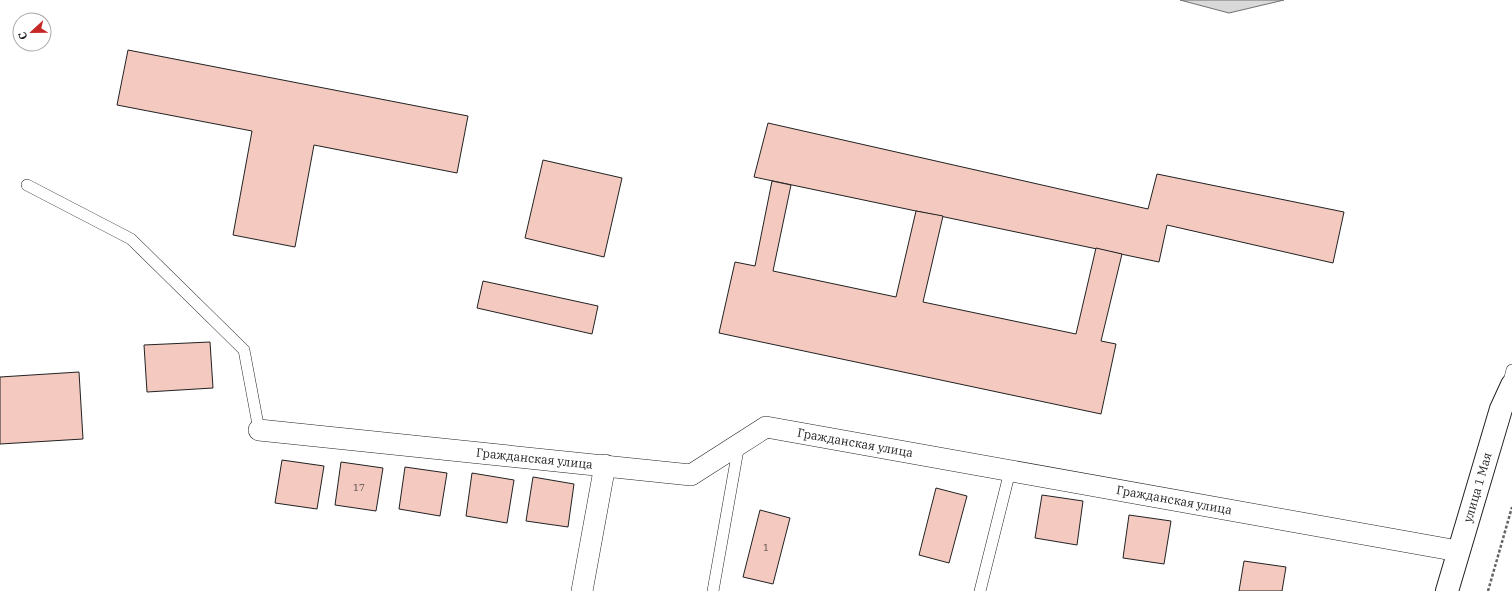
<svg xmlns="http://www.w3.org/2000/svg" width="1512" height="591" font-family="'IBM Plex Serif',serif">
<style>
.water{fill:#d9d9d9;stroke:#6f6f6f}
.building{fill:#f3c9c0;stroke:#222}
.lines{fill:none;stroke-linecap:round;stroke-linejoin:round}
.lane-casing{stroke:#222;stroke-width:12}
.street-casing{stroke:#222;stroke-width:22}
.secondary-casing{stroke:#222;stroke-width:24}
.path{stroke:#646464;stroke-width:2.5;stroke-dasharray:3 2;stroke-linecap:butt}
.lane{stroke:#fff;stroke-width:11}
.street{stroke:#fff;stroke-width:21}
.secondary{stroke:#fff;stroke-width:22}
.labels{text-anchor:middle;stroke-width:3;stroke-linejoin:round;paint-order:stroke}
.number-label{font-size:10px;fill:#564c4a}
.street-label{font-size:12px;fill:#222;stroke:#fff}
</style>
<rect width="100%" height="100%" fill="#fff"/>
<path class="water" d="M1180 0H1284L1229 13Z"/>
<g class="building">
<path d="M128 50 468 116 457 173 314 145 295 247 233 235 252 131 117 105Z"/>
<path d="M768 123 1148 209 1157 174 1344 212 1333 263 1167 225 1159 262 754 177Z"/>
<path d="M543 160 622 178 604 257 525 238Z"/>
<path d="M772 181 791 185 773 271 896 297 916 211 943 216 923 302 1076 334 1096 248 1122 254 1101 341 1116 344 1101 414 719 333 735 262 755 266Z"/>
<path d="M483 281 598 306 592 334 477 308Z"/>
<path d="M210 342 213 388 147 392 144 345Z"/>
<path d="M79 372 83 439 0 444V377Z"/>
<path d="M282 460 324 466 317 509 275 503Z"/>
<path d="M341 462 383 468 376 511 335 505Z"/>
<path d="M405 467 447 473 440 516 399 509Z"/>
<path d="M472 473 514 480 507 523 466 516Z"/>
<path d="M533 477 574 484 568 527 526 521Z"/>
<path d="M936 488 967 496 949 563 919 555Z"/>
<path d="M1042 495 1083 501 1077 545 1035 538Z"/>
<path d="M760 510 790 518 773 584 743 577Z"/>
<path d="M1129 515 1171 521 1164 564 1123 558Z"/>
<path d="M1244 561 1286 567 1282 591H1239Z"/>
</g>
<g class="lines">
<g class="lane-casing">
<g id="lane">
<path d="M27 185 131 239 244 350 259 430"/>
<path d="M1507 389 1512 370"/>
<path d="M713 591 739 444"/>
<path d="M980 591 1010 471"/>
</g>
</g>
<g class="street-casing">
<g id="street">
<path id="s1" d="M259 430 691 475 766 427 1458 551"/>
<path d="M582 591 605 465"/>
</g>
</g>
<g class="secondary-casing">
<g id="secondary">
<path id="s2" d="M1447 591 1501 409 1512 385"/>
</g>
</g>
<path class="path" d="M1488 591 1512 507"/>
<use href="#lane" class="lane"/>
<use href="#street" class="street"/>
<use href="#secondary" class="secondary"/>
</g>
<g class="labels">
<g class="number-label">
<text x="359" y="491">17</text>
<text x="766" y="551">1</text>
</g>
<g class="street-label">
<text dy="4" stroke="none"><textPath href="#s1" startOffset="614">Гражданская улица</textPath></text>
<text dy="4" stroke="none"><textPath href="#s1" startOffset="277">Гражданская улица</textPath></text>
<text dy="4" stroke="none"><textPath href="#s2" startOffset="108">улица 1 Мая</textPath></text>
<text dy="4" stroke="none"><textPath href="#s1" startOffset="938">Гражданская улица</textPath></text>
</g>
</g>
<g transform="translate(32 32) rotate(248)"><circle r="19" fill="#ffffff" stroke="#a7a7a7"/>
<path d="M0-3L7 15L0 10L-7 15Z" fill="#c62828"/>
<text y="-6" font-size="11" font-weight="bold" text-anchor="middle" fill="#222222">С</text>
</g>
</svg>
